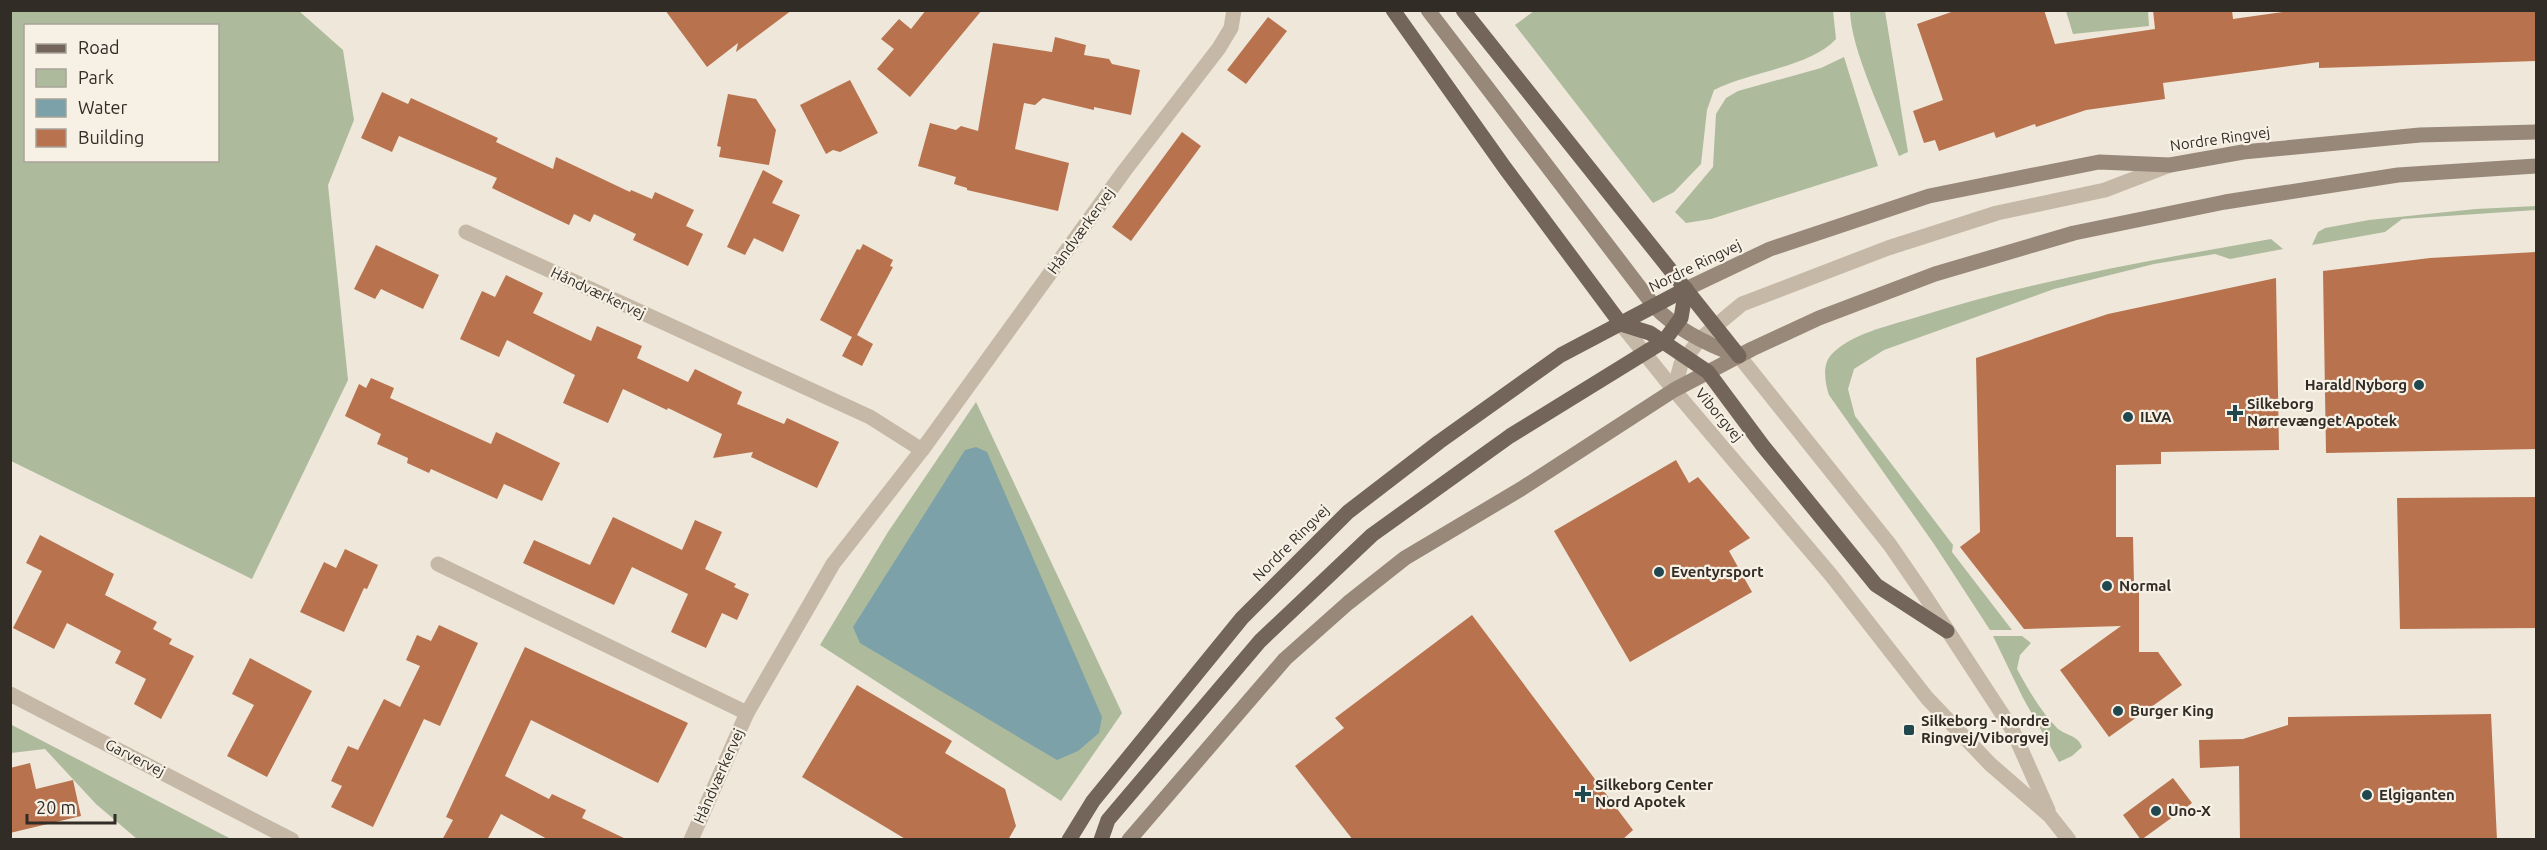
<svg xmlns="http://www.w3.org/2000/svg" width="2547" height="850" font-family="Ubuntu,sans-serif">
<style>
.green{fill:#adbb9c;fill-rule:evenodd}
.water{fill:#7ca1a8}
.building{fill:#b8734e}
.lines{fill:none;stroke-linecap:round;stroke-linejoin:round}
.minor{stroke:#c5b8a7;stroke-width:15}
.tertiary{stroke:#c5b8a7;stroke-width:15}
.secondary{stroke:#988879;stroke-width:15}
.primary{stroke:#736559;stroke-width:15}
.poi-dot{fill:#21474f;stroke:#f7f1e5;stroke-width:2}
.labels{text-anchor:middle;stroke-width:4.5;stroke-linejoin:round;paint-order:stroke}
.street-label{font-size:15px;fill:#322c27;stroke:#f7f1e5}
.poi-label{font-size:15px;font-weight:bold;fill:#322c27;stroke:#f7f1e5;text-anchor:start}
</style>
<rect width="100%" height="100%" fill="#eee7da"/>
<g class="green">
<path d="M10 11H299L343 50 354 120 328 185 348 380 252 579 11 461ZM26 26H218V160H26Z"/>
<path d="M1534 11H1833L1836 39C1811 67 1748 72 1714 90L1707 110 1701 164 1674 192 1653 203 1515 25Z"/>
<path d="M1850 11H1885L1908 152 1899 156C1884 117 1851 50 1850 11Z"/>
<path d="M2066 11H2148L2149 26 2073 34Z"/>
<path d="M1844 57 1878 166 1711 219 1686 223 1675 212 1713 167 1716 114 1726 98 1738 91 1821 68Z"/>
<path d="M2536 206V210L2402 219 2385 232 2312 245 2318 232 2325 228 2369 220 2476 209Z"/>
<path d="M2271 239 2283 249 2230 259 2215 254 2154 264 2054 289 1884 350 1854 369 1848 389 1855 416 1953 545 1952 552 2012 630H1990L1934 544 1829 395C1825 383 1822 365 1831 355 1850 334 1888 326 1914 318 2031 281 2151 260 2271 239Z"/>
<path d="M976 402 1122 713 1061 801 820 645 888 532Z"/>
<path d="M1993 636H2022L2031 643 2020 655 2017 669C2028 689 2041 712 2057 728 2066 736 2078 735 2082 747L2072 756 2059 762 2023 698Z"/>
<path d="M10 724 231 839H137L96 804 45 749 11 753Z"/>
</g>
<path class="water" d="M976 447 987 452 1102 717 1099 733 1078 751 1057 760 860 643 853 627 965 450Z"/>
<g class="building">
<path d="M665 10H792L736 52 738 43 707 67Z"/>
<path d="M926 10H982L910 97 877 69 894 49 881 39 899 19 911 29Z"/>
<path d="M1957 10H2044L2055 44 2155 29 2153 10H2232L2233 19 2296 10H2536V61L2319 68V62L2163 83 2165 99 2086 110 2036 127 2035 124 1996 138 1994 132 1939 151 1935 140 1924 143 1913 111 1943 100 1917 24Z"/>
<path d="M1268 17 1287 31 1246 84 1227 70Z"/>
<path d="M1055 37 1086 45 1084 55 1109 59 1112 64 1140 70 1131 115 1094 107V110L1043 98 1035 105 1024 103 1015 149 1069 163 1058 211 967 190V188L954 184 956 177 918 166 930 123 956 130 961 126 978 131 993 43 1052 52Z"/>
<path d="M850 80 878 133 840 152 833 150 826 154 800 105Z"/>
<path d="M382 92 408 104 411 98 498 138 496 142 553 169 556 157 630 192 631 190 652 199 655 192 694 210 686 226 703 234 688 266 633 240 636 234 594 214 590 222 574 214 569 225 492 188 497 178 399 136 392 152 361 138Z"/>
<path d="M728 94 756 99 776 130 769 165 719 157 721 147 717 146Z"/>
<path d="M1182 132 1201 146 1131 241 1112 227Z"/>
<path d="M763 170 783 181 772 203 800 215 783 252 754 238 745 255 727 247Z"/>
<path d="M863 244 893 260 890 266 893 267 857 335 873 344 862 366 842 356 852 337 820 320 857 249 860 250Z"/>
<path d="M376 245 439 275 423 309 381 289 375 299 354 289Z"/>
<path d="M2536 252V449L2326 453 2323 271 2430 258Z"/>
<path d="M506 275 543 293 533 313 591 341 597 326 642 346 637 358 688 382 695 369 742 392 737 404 784 424 787 418 839 442 817 488 751 457 753 452 713 458 722 434 668 408 667 410 623 389 608 423 563 403 575 375 507 340 499 357 460 339 482 291 495 297Z"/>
<path d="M2276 278 2279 450 2161 452V464L2116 465V537H2133L2134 584H2139V652H2158L2182 685 2109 737 2060 670 2121 626 2024 629 1960 547 1980 532 1976 358 2108 314Z"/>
<path d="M371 378 394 388 390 398 491 444 496 432 560 463 542 501 504 484 497 499 431 469 429 473 407 463 408 458 377 444 381 434 345 416 359 384 366 388Z"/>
<path d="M1676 460 1689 483 1698 477 1750 538 1729 551 1752 592 1630 662 1554 531Z"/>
<path d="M2536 497V628L2400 629 2397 498Z"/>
<path d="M613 517 682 550 695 520 722 532 705 569 736 584 734 587 749 594 737 620 722 613 706 648 671 632 688 594 632 567 614 605 523 563 534 540 590 565Z"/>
<path d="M40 535 114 574 105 595 157 622 153 629 172 639 169 644 194 656 161 719 134 704 146 679 115 663 121 651 67 623 54 649 13 628 42 571 26 563Z"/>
<path d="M345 549 378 565 367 589 364 588 344 632 300 612 324 562 336 568Z"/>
<path d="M1472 615 1633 830 1622 840H1353L1295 766 1344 728 1335 718Z"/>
<path d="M439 625 478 643 440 726 424 719 373 827 331 807 342 786 331 781 348 746 358 750 384 699 400 707 420 666 406 660 417 635 431 641Z"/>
<path d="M525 647 688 723 658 783 531 720 505 776 549 799 552 794 586 810 582 818 628 840H549L501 814 487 840H442L453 820 446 817Z"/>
<path d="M250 658 312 691 267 777 227 756 254 705 232 694Z"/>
<path d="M857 685 952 741 945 753 1005 789 1016 826 1008 840H907L802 777Z"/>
<path d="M2491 714 2497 840H2240L2239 766 2200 768 2199 740 2243 739 2288 725V717Z"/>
<path d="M30 763 36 789 73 780 81 816 10 833V768Z"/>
<path d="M2173 778 2192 803 2141 840 2123 815Z"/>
</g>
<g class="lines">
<g class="minor">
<path d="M466 232 870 417 922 450"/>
<path d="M438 564 747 713"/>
<path d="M10 694 292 840"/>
<path d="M691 840 747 713 833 564 922 450 1125 170 1219 48 1231 28 1234 10"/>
</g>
<g class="tertiary">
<path d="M1621 324 1674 390 1831 575 1927 698 1990 764 2050 816 2069 840"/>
<path d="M1739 356 1890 545 1923 593 2012 729 2048 810"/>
<path d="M1674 390 1681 364 1700 339 1742 304 1888 248 1997 213 2105 190 2170 165"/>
</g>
<g class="secondary">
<path d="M1428 10 1654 306C1676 329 1708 345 1739 356"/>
<path d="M1686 289 1770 249 1929 196 2099 162 2170 165 2243 152 2420 135 2536 132"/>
<path d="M1129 840 1285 659 1348 603 1405 558 1521 489 1674 390 1752 349 1819 318 1935 274 2074 233 2225 202 2398 175 2536 166"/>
</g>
<g class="primary">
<path d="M1393 10 1505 168 1621 324 1650 333 1708 372 1763 446 1876 585 1947 631"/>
<path d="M1463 10 1739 356"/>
<path d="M1069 840 1093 801 1242 618 1348 512 1439 442 1561 355 1686 289"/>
<path d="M1101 840 1108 820 1260 641 1372 535 1510 436 1664 341 1681 318 1686 289"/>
</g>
</g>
<g class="poi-dot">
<circle cx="2419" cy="385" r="6"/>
<path d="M2232 404h6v6h6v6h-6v6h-6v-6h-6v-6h6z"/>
<circle cx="2128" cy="417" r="6"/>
<circle cx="1659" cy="572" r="6"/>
<circle cx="2107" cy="586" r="6"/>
<circle cx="2118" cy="711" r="6"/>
<rect x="1903" y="724" width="12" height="12" rx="3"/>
<path d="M1580 785h6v6h6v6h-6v6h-6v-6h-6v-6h6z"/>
<circle cx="2367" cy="795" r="6"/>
<circle cx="2156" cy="811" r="6"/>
</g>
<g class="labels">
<g class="street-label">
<text transform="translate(2220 139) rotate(-8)" y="5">Nordre Ringvej</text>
<text transform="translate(1081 231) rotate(-54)" y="5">Håndværkervej</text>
<text transform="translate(1695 266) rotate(-26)" y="5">Nordre Ringvej</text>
<text transform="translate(598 293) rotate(25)" y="5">Håndværkervej</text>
<text transform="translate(1719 415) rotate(50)" y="5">Viborgvej</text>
<text transform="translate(1291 543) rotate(-45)" y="5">Nordre Ringvej</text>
<text transform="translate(135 758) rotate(27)" y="5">Garvervej</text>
<text transform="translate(719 776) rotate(-66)" y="5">Håndværkervej</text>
</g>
<g class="poi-label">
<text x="2407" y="390" text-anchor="end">Harald Nyborg</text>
<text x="2247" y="409">Silkeborg<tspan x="2247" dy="17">Nørrevænget Apotek</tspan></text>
<text x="2140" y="422">ILVA</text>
<text x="1671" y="577">Eventyrsport</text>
<text x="2119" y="591">Normal</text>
<text x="2130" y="716">Burger King</text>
<text x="1921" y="726">Silkeborg - Nordre<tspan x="1921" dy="17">Ringvej/Viborgvej</tspan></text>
<text x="1595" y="790">Silkeborg Center<tspan x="1595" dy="17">Nord Apotek</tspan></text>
<text x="2379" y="800">Elgiganten</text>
<text x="2168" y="816">Uno-X</text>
</g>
</g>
<rect width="2547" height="850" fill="none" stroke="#322c27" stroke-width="24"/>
<rect x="24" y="24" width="195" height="138" fill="#f7f1e5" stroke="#a8a299" stroke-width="1.5"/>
<rect x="36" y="44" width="30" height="9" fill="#736559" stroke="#a8a299" stroke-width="1.5"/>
<text x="78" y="54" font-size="18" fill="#322c27">Road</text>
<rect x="36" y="69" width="30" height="18" fill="#adbb9c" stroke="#a8a299" stroke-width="1.5"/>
<text x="78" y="84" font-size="18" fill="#322c27">Park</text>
<rect x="36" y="99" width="30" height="18" fill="#7ca1a8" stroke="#a8a299" stroke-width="1.5"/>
<text x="78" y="114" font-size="18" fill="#322c27">Water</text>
<rect x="36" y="129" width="30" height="18" fill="#b8734e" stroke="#a8a299" stroke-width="1.5"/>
<text x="78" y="144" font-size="18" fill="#322c27">Building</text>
<path d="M27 814v9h88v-9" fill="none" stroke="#322c27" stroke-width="3"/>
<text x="36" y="814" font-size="18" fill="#322c27" stroke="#f7f1e5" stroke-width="4.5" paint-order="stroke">20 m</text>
</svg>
